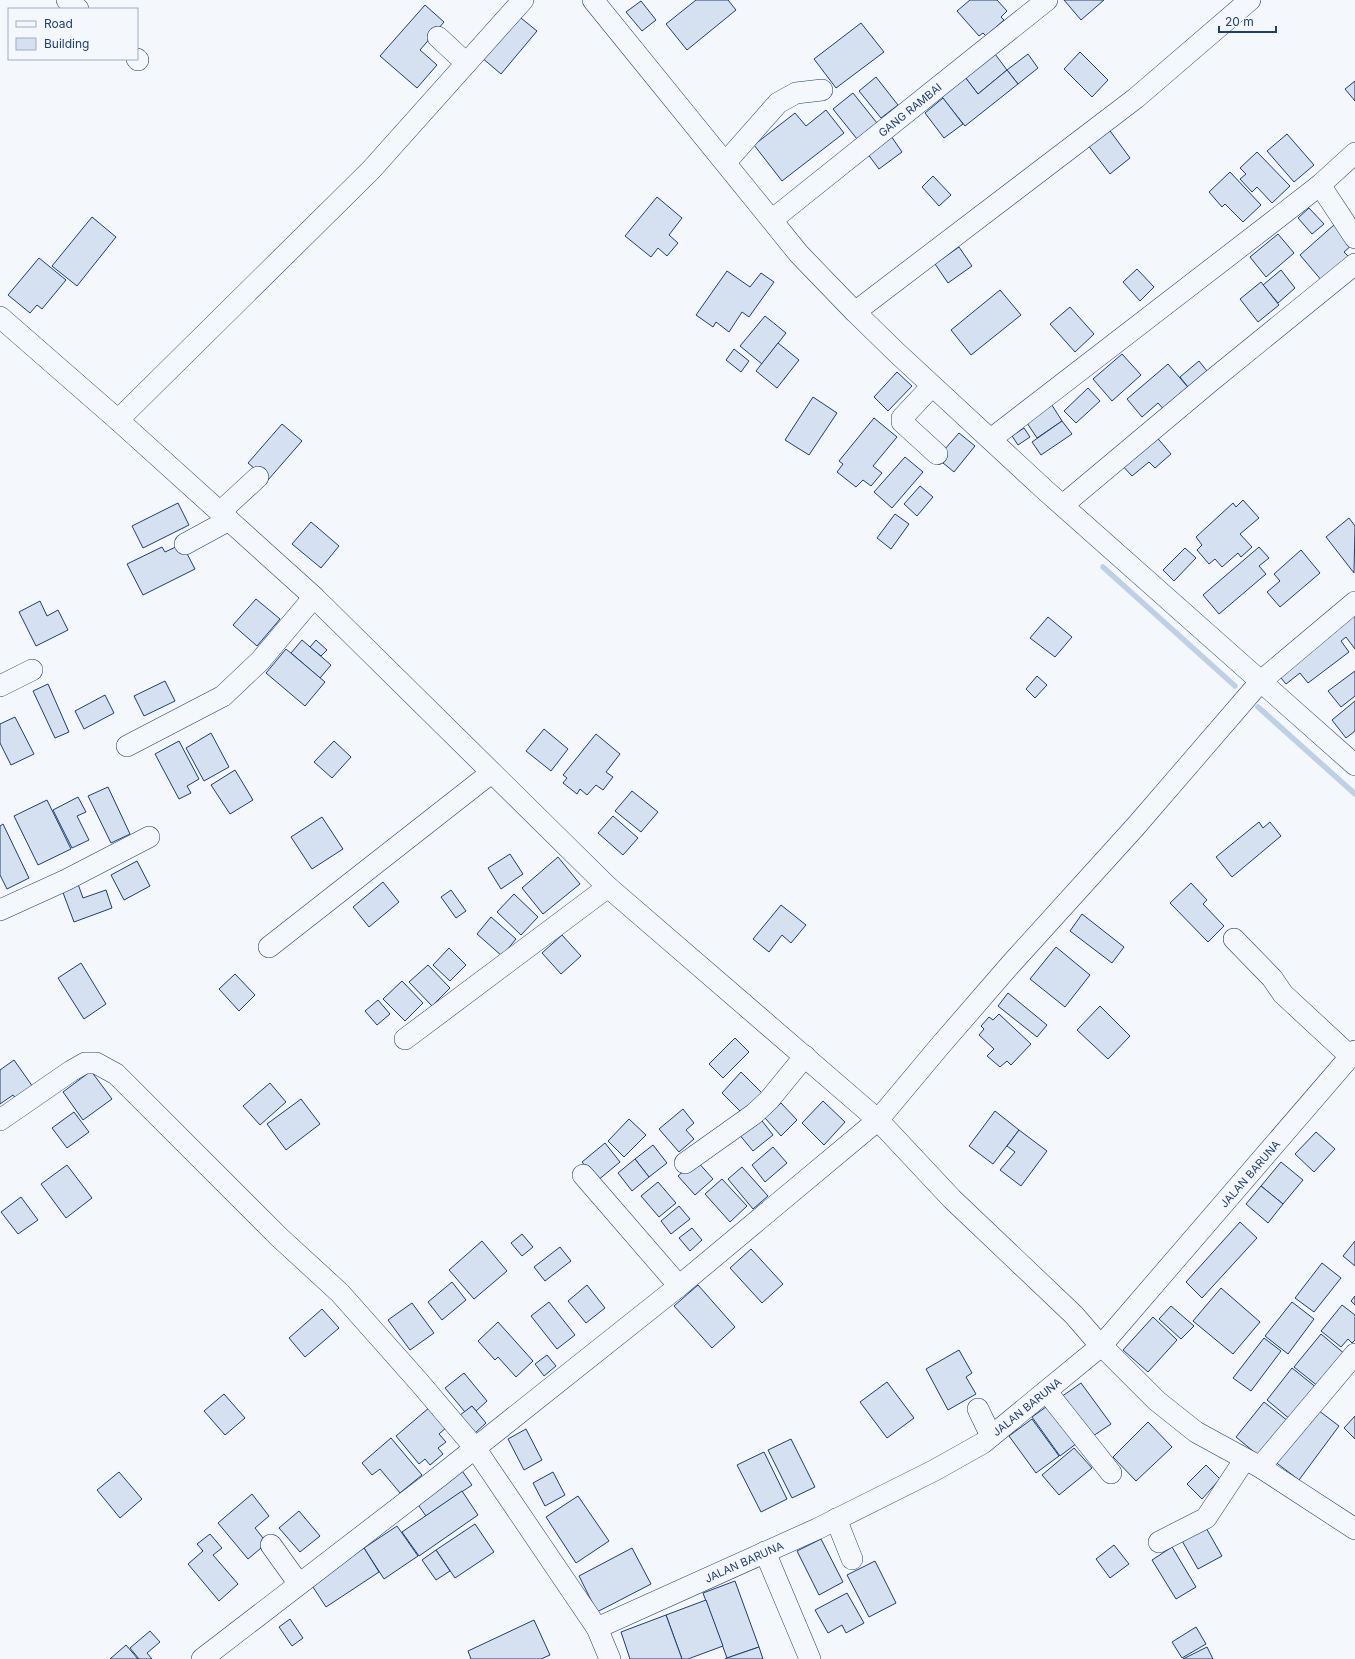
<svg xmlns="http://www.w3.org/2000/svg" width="1355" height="1659" font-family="Inter,sans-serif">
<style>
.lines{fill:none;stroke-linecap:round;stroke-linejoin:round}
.stream{stroke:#bed0e5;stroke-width:5.5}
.building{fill:#d5e0f0;stroke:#1d3f73}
.minor-casing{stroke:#1d3f73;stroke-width:22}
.minor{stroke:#f4f7fb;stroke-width:21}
.labels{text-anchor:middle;stroke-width:3;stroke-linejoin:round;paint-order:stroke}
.street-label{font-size:11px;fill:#1d3f73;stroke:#f4f7fb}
</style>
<rect width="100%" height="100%" fill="#f4f7fb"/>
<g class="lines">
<g class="stream">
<path d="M1103 567 1235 686"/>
<path d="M1258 707 1355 794"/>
</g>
</g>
<g class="building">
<path d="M696 0H728L736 10 687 50 666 24Z"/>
<path d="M970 0H997L1007 11 1001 17 1004 20 986 36 983 33 979 36 957 11Z"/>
<path d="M1064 0H1104L1081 20Z"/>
<path d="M641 1 656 20 642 31 626 12Z"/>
<path d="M425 5 444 22 420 50 437 65 417 88 380 56Z"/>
<path d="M516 14 537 31 501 74 481 57Z"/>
<path d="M861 23 884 52 836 88 814 59Z"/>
<path d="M1080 52 1108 80 1092 97 1064 69Z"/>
<path d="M995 54 1007 70 978 94 965 77Z"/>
<path d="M1028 54 1038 68 1018 84 1007 70Z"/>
<path d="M1007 70 1018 84 965 126 941 96 965 77 978 94Z"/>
<path d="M876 77 898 105 881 118 859 91Z"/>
<path d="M1355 81V101L1345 89Z"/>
<path d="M853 93 877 123 857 139 833 109Z"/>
<path d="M943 98 963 124 944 138 925 113Z"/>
<path d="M826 110 844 133 782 181 754 145 795 113 806 126Z"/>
<path d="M1105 124 1130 158 1110 174 1084 140Z"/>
<path d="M1287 134 1314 165 1294 182 1267 151Z"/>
<path d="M891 136 902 152 879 169 867 153Z"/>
<path d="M1257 152 1290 186 1272 203 1257 187 1252 192 1240 179 1246 174 1240 168Z"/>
<path d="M1230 172 1261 205 1243 222 1225 204 1222 207 1209 192Z"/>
<path d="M933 176 951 195 939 206 922 187Z"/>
<path d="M657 197 682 218 669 235 678 243 667 256 658 248 651 257 625 236Z"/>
<path d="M1309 208 1324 224 1312 234 1298 218Z"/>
<path d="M92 217 116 237 77 286 52 266Z"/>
<path d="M1335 224 1353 244 1344 252 1349 257 1322 281 1300 255Z"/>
<path d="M1278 234 1294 253 1266 277 1250 257Z"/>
<path d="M959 247 972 266 948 283 935 264Z"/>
<path d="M39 258 66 280 42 309 37 305 30 313 8 295Z"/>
<path d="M1137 269 1154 287 1140 301 1123 282Z"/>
<path d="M1281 270 1295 288 1278 303 1263 285Z"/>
<path d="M727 271 750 287 761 273 774 282 749 317 742 312 729 332 716 322 713 327 696 315Z"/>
<path d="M1261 282 1279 305 1258 322 1240 299Z"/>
<path d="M1000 290 1021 315 971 355 951 330Z"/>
<path d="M1070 307 1094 334 1075 352 1050 324Z"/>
<path d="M765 316 786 333 762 364 740 346Z"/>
<path d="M778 343 799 360 777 388 756 371Z"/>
<path d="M734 349 749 361 741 372 726 360Z"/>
<path d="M1122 354 1141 375 1112 401 1093 379Z"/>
<path d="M1199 361 1211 376 1192 392 1180 377Z"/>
<path d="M1168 364 1192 392 1167 413 1158 403 1142 417 1127 399Z"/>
<path d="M897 372 912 386 888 411 874 397Z"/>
<path d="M1088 388 1100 401 1076 423 1064 411Z"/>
<path d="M813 397 837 413 809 455 785 440Z"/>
<path d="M1050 402 1062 421 1037 438 1025 420Z"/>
<path d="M874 418 897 437 873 466 882 473 871 486 863 480 856 487 837 472 843 464 839 461Z"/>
<path d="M1062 421 1072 434 1041 455 1032 442Z"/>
<path d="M282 424 302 441 268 480 248 463Z"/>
<path d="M1024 428 1030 437 1018 445 1012 436Z"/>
<path d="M959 433 975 446 954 472 937 458Z"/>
<path d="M1154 434 1171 454 1155 468 1149 462 1132 476 1119 462Z"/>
<path d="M905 457 923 472 892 508 874 492Z"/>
<path d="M920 486 933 497 917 516 904 504Z"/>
<path d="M1243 500 1259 518 1240 534 1252 547 1241 557 1238 553 1222 567 1215 559 1209 564 1197 550 1202 545 1196 537 1233 503 1236 507Z"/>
<path d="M178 503 189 525 143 548 132 526Z"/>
<path d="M895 514 909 524 891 549 877 538Z"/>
<path d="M1349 518 1355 526 1354 573 1326 537Z"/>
<path d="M311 522 339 546 321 568 292 544Z"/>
<path d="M182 544 195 569 143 595 127 564 162 547 165 552Z"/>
<path d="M1259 547 1269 558 1259 566 1266 574 1219 614 1203 595Z"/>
<path d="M1185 548 1196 558 1174 581 1163 570Z"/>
<path d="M1301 550 1320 573 1280 607 1267 592 1280 581 1274 574Z"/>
<path d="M256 599 280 619 257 646 233 625Z"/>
<path d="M40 601 47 616 58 610 68 630 36 646 19 612Z"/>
<path d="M1355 611V649L1346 637 1341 641 1349 652 1308 683 1300 673 1286 684 1276 672Z"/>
<path d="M1048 617 1072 637 1055 657 1030 638Z"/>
<path d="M302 640 331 665 320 678 291 653Z"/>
<path d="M316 640 327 650 321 656 310 647Z"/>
<path d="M286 649 325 682 305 706 266 673Z"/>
<path d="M1355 671V696L1341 707 1328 691Z"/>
<path d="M1037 676 1047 685 1035 698 1026 689Z"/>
<path d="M165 681 175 701 144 716 134 696Z"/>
<path d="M48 684 69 732 55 738 33 691Z"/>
<path d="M105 695 114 713 84 729 75 711Z"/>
<path d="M1355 701V731L1346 738 1332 720Z"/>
<path d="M15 717 34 754 11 765 0 743V724Z"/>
<path d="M544 729 568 749 551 771 526 751Z"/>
<path d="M211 733 229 767 204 781 186 748Z"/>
<path d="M596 734 620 754 606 772 613 777 603 790 596 785 587 795 580 789 577 794 563 783 567 778 563 775Z"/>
<path d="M179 741 199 779 187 786 191 793 179 799 155 754Z"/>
<path d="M334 741 351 757 332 778 314 762Z"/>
<path d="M235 770 253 800 230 814 211 785Z"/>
<path d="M108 787 130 834 111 843 88 796Z"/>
<path d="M632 791 658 812 641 832 615 811Z"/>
<path d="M78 797 86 812 77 816 89 840 72 848 53 810Z"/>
<path d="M47 800 71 849 38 865 14 816Z"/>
<path d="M613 816 638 838 623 855 598 833Z"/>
<path d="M322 817 343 849 312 869 291 837Z"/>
<path d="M1259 822 1263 828 1270 822 1281 836 1232 877 1216 857Z"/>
<path d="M3 824 29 878 7 889 0 875V826Z"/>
<path d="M510 854 523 874 501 889 488 868Z"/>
<path d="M558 857 580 884 543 914 522 888Z"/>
<path d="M137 861 150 886 124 900 111 875Z"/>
<path d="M383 882 399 902 369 927 353 907Z"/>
<path d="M1191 883 1207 900 1203 904 1224 926 1208 942 1170 903Z"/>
<path d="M78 884 83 898 106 890 112 908 74 922 62 890Z"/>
<path d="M451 890 466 911 456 918 441 897Z"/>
<path d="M514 894 538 917 521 935 497 912Z"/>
<path d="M781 905 806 925 791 943 782 935 769 952 753 939Z"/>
<path d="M1082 914 1124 947 1112 963 1070 931Z"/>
<path d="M491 917 516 939 502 956 477 934Z"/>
<path d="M562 935 581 956 561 974 542 953Z"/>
<path d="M1056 947 1090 975 1065 1007 1030 979Z"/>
<path d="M449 948 466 965 450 981 433 965Z"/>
<path d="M81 963 106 1004 84 1019 58 978Z"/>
<path d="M428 965 450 988 432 1006 409 982Z"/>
<path d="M235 974 255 995 239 1011 219 989Z"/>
<path d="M402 981 423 1003 405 1021 383 999Z"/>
<path d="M1008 993 1047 1025 1037 1037 998 1006Z"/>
<path d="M378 1000 390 1014 377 1025 365 1011Z"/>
<path d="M1100 1006 1130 1036 1108 1059 1077 1030Z"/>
<path d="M999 1014 1031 1044 1011 1065 1007 1061 1000 1067 987 1056 994 1049 979 1035 984 1029 981 1026 989 1017 993 1020Z"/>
<path d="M735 1038 749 1052 723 1078 709 1064Z"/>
<path d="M14 1060 33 1087 16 1099 13 1095 0 1104V1070Z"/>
<path d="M91 1071 112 1099 83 1120 63 1092Z"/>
<path d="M741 1072 762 1093 742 1113 722 1093Z"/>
<path d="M270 1083 286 1102 260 1125 243 1106Z"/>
<path d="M301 1099 320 1124 286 1150 267 1124Z"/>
<path d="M823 1101 845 1122 824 1145 802 1123Z"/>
<path d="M781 1103 797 1120 781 1136 765 1118Z"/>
<path d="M683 1109 694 1123 686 1130 694 1139 679 1152 659 1129Z"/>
<path d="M995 1111 1019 1130 993 1164 969 1146Z"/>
<path d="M74 1112 89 1132 67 1148 52 1128Z"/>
<path d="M759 1117 773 1135 753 1151 738 1133Z"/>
<path d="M629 1119 646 1135 624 1157 608 1141Z"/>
<path d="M1019 1130 1047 1151 1021 1186 1000 1170 1015 1152 1007 1146Z"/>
<path d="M1316 1132 1335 1149 1314 1172 1295 1154Z"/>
<path d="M605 1143 620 1162 597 1181 582 1162Z"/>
<path d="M653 1145 667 1163 649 1177 635 1159Z"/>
<path d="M773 1147 787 1163 765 1182 752 1165Z"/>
<path d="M635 1159 649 1177 632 1191 618 1173Z"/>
<path d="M696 1160 713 1179 695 1195 678 1176Z"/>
<path d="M1281 1162 1303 1180 1283 1204 1261 1186Z"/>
<path d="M67 1165 92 1198 66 1218 41 1184Z"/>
<path d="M742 1167 768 1196 753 1209 728 1179Z"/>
<path d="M722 1179 747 1206 730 1222 705 1194Z"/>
<path d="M658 1182 676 1203 659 1217 641 1196Z"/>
<path d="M1261 1186 1283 1204 1268 1223 1246 1204Z"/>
<path d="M21 1197 38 1220 18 1234 1 1212Z"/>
<path d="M679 1206 690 1219 671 1234 661 1221Z"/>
<path d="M1240 1222 1257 1238 1202 1298 1186 1282Z"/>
<path d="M692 1228 702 1240 690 1251 679 1238Z"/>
<path d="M522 1234 533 1247 522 1256 511 1243Z"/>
<path d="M482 1241 507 1271 474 1299 449 1270Z"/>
<path d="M1355 1241V1266L1343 1256Z"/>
<path d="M560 1247 571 1261 545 1281 534 1267Z"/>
<path d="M751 1249 783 1284 762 1303 730 1268Z"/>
<path d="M1322 1263 1341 1278 1314 1312 1295 1298Z"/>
<path d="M452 1282 466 1300 442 1320 428 1302Z"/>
<path d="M587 1285 605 1308 586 1323 568 1301Z"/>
<path d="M698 1285 735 1327 712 1348 674 1306Z"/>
<path d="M1221 1288 1260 1322 1233 1354 1193 1321Z"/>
<path d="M1355 1296V1305L1351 1301Z"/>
<path d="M549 1302 575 1335 557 1349 531 1316Z"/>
<path d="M1292 1302 1314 1319 1288 1354 1265 1336Z"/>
<path d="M412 1303 434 1333 410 1350 388 1320Z"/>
<path d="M1342 1305 1355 1315V1340L1352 1343 1348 1339 1341 1347 1321 1331Z"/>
<path d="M1171 1306 1194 1326 1181 1339 1159 1319Z"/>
<path d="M322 1309 339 1328 305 1357 289 1338Z"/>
<path d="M1153 1317 1177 1340 1148 1372 1123 1350Z"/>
<path d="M498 1322 533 1361 516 1377 498 1357 495 1360 478 1341Z"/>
<path d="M1321 1334 1346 1355 1319 1387 1294 1367Z"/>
<path d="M1264 1338 1281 1351 1251 1391 1233 1378Z"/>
<path d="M959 1350 972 1373 966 1377 976 1394 948 1410 926 1369Z"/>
<path d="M547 1355 556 1366 544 1376 535 1364Z"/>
<path d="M1292 1368 1317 1388 1291 1420 1267 1400Z"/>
<path d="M464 1373 487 1401 476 1411 472 1406 465 1412 445 1388Z"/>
<path d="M887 1382 914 1418 887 1438 860 1402Z"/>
<path d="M1081 1383 1111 1424 1090 1438 1061 1397Z"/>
<path d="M224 1394 245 1418 225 1435 204 1411Z"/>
<path d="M1053 1402 1081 1440 1060 1456 1032 1417Z"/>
<path d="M1264 1402 1288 1421 1259 1456 1236 1437Z"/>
<path d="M472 1406 486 1423 475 1433 460 1415Z"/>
<path d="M430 1407 447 1427 439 1434 446 1442 438 1448 443 1454 430 1465 425 1459 419 1464 396 1436Z"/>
<path d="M1314 1407 1339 1426 1299 1480 1274 1461Z"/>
<path d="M1355 1416V1439L1344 1428Z"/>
<path d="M1032 1419 1059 1456 1036 1473 1009 1436Z"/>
<path d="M1148 1422 1172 1447 1136 1481 1113 1457Z"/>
<path d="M526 1429 542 1460 524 1470 508 1439Z"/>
<path d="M391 1438 422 1475 400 1493 380 1469 372 1475 362 1463Z"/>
<path d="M791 1439 815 1487 792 1498 768 1450Z"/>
<path d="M1074 1448 1092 1468 1059 1495 1042 1475Z"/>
<path d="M764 1452 787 1499 761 1512 737 1465Z"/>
<path d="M1206 1465 1220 1479 1202 1499 1187 1484Z"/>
<path d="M460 1468 472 1485 426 1516 414 1499Z"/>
<path d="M119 1472 142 1499 120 1518 97 1490Z"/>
<path d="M553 1472 565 1495 545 1506 533 1483Z"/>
<path d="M462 1491 478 1515 419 1556 402 1532Z"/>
<path d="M252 1494 269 1516 255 1528 267 1543 248 1559 218 1523Z"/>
<path d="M578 1496 609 1541 576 1563 546 1517Z"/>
<path d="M299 1511 320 1536 300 1552 279 1528Z"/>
<path d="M475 1524 494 1552 455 1578 436 1550Z"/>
<path d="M397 1526 418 1556 384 1579 364 1548Z"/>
<path d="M1205 1526 1222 1556 1198 1569 1181 1539Z"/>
<path d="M210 1534 222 1548 213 1555 238 1584 219 1601 188 1564 203 1551 197 1544Z"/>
<path d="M821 1539 843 1582 819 1595 797 1551Z"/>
<path d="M1114 1545 1129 1564 1110 1578 1096 1559Z"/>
<path d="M1172 1547 1196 1587 1176 1599 1152 1560Z"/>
<path d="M364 1548 379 1572 326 1607 311 1584Z"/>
<path d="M632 1548 651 1584 597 1612 579 1576Z"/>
<path d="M436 1550 450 1571 436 1580 422 1560Z"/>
<path d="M875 1561 896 1603 869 1617 847 1575Z"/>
<path d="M735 1581 759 1647 727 1658 703 1593Z"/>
<path d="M847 1593 864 1623 846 1633 842 1625 828 1633 815 1610Z"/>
<path d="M706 1600 723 1646 688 1659H682L666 1615Z"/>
<path d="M666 1615 682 1659H630L621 1632Z"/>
<path d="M290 1619 303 1638 292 1646 279 1627Z"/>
<path d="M534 1620 550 1655 541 1659H471L468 1651Z"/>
<path d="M1196 1627 1206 1644 1182 1658 1172 1642Z"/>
<path d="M150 1631 160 1642 147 1653 152 1659H139L130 1648Z"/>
<path d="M126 1645 138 1659H110Z"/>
<path d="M759 1647 763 1659H725L727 1658Z"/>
<path d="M1207 1647 1213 1659H1183Z"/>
</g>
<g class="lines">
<g class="minor-casing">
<g id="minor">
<path d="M67 0 78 9"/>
<path d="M593 0 799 254 855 312 896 352 1045 490 1355 765"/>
<path d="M438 37 466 63"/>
<path d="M137 59 138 60"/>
<path d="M726 162 778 103 796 93 822 90"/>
<path d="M1320 185 1355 238"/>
<path d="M773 219 1047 0"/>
<path d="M855 312 1136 98 1250 0"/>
<path d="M0 317 118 420 314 597 608 887 878 1120 952 1199 1074 1315 1093 1337 1157 1401 1196 1432 1260 1467 1355 1529"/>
<path d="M932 386 902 418V422L937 454"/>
<path d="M118 420 371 170 523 0"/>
<path d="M991 439 1275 220 1320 185 1355 153"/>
<path d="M1063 505 1211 381 1355 264"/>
<path d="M220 512 258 477"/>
<path d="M185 544 229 520"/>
<path d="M0 686 32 670"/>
<path d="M127 746 223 696 260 661 314 597"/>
<path d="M0 910 66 880 149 837"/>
<path d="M1234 939 1272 978 1283 994 1351 1057"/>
<path d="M269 947 491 773"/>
<path d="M405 1039 608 887"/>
<path d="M0 1120 71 1071 85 1063H96L116 1074 279 1237 340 1293 419 1382 475 1448 597 1628 610 1659"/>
<path d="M685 1163 754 1114 769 1100 805 1056"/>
<path d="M583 1175 679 1286"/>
<path d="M1047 1392 1111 1473"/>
<path d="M978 1409 991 1436"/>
<path d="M1260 1467 1355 1354"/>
<path d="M836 1519 852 1559"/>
<path d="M1159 1542 1206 1518 1245 1459"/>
<path d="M271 1545 299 1584"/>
<path d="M765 1552 810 1659"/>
<path d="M597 1628 817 1529 935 1470 983 1443 1101 1346 1355 1051"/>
<path d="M202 1659 440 1476 679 1286 878 1120 939 1047 1010 965 1136 826 1261 681 1355 602"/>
</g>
</g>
<use href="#minor" class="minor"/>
</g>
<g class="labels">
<g class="street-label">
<text transform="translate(910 110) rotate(-39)" y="4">GANG RAMBAI</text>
<text transform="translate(1250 1174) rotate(-49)" y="4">JALAN BARUNA</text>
<text transform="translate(1027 1407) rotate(-39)" y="4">JALAN BARUNA</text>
<text transform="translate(744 1562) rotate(-24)" y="4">JALAN BARUNA</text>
</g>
</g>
<rect x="8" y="8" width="130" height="52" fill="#f4f7fb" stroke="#9eadc5"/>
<rect x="16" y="21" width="20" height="6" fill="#f4f7fb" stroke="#9eadc5"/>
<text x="44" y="28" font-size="12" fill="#1d3f73">Road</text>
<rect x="16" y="38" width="20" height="12" fill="#d5e0f0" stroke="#9eadc5"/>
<text x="44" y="48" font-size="12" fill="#1d3f73">Building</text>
<path d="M1219 26v6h57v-6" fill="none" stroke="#1d3f73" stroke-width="2"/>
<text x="1225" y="26" font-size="12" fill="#1d3f73" stroke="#f4f7fb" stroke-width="3" paint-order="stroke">20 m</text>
</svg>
